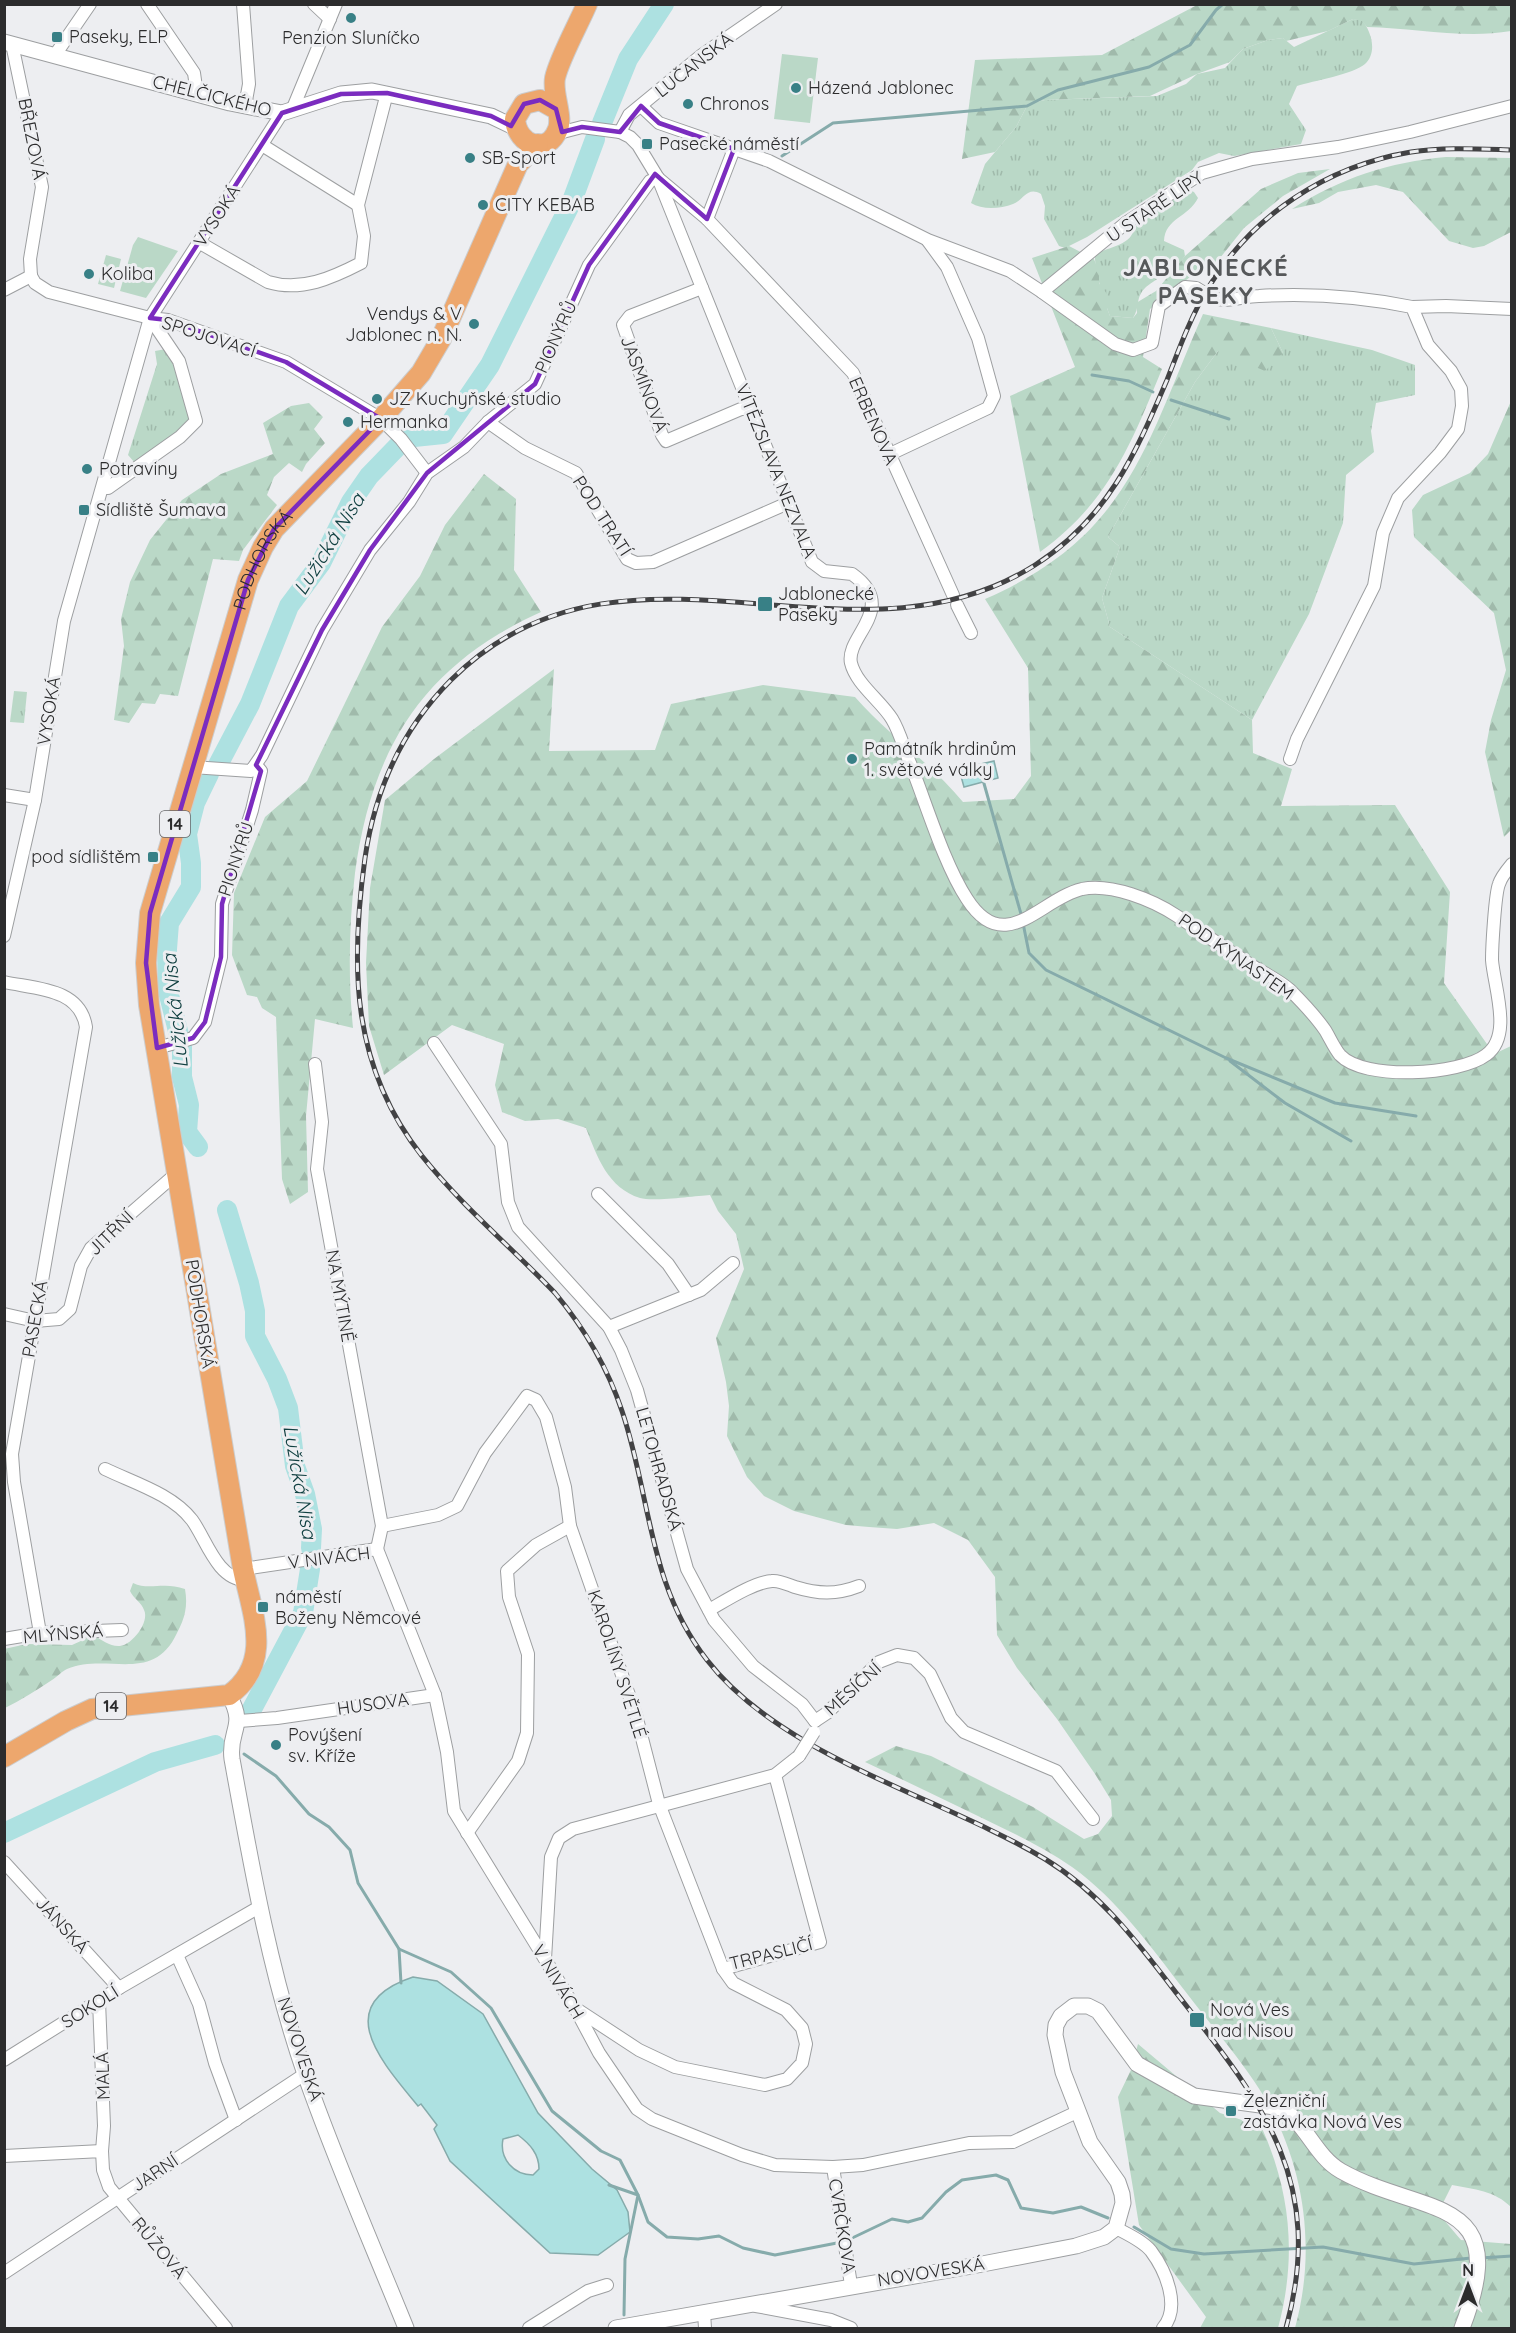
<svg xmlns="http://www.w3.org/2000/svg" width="1516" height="2333" font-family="Quicksand,sans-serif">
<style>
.grass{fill:url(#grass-tufts)}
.forest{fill:url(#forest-firs)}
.pitch{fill:#bad8c7}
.water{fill:#ade1e1;stroke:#86abab;stroke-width:1.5;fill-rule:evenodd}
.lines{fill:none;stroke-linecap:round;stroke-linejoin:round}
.stream{stroke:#86abab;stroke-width:3}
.river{stroke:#ade1e1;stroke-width:20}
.minor-casing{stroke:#9d9fa1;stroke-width:14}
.tertiary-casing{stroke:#9d9fa1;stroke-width:17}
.primary-casing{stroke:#cccccd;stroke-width:22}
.minor{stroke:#fff;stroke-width:12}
.tertiary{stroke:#fff;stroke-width:15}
.primary{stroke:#eda76d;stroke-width:20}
.rail-casing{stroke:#424244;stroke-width:5}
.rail{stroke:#edeef1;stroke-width:3;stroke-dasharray:9;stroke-linecap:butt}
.minor-bridge-casing{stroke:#9d9fa1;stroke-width:14;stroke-linecap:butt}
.minor-bridge{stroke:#fff;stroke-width:12}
.marked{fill:none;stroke:#7b2cbf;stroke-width:4.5;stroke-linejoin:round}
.poi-dot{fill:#388086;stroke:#edeef1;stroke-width:2}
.labels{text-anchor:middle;stroke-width:6;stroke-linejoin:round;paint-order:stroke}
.shield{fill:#edeef1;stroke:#666668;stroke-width:1.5}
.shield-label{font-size:16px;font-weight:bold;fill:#2c2c2d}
.poi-label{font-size:18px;fill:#2c2c2d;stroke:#edeef1;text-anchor:start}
.street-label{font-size:18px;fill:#2c2c2d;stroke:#edeef1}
.water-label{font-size:20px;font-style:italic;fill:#104041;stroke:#edeef1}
.district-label{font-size:24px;font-weight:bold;letter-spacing:1.5px;fill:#56585a;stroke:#edeef1}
</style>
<defs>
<pattern id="grass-tufts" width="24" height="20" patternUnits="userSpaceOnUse" patternTransform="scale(1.5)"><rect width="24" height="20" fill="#bad8c7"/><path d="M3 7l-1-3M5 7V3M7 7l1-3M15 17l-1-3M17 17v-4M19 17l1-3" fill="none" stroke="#a0baab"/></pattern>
<pattern id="forest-firs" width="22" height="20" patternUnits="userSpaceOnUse" patternTransform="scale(1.5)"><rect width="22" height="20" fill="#bad8c7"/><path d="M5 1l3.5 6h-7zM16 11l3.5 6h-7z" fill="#a0baab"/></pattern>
</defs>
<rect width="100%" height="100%" fill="#edeef1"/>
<g class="grass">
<path d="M1353 19 1362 20C1371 31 1378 52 1365 64 1354 74 1313 81 1297 86L1289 104 1306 130 1301 144 1234 156 1219 153 1198 162 1192 170 1087 237 1065 248 1059 246 1044 219 1045 206 1041 194C1027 186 1024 200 1013 204 1000 209 982 210 971 203L985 164 1016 127 1028 104 1045 100 1157 96 1186 84 1197 74 1225 68 1243 49 1268 40 1283 38 1294 47Z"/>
<path d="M1184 188 1194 192 1198 198C1189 217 1165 218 1164 241L1184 250 1185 256C1175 271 1159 276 1146 287 1135 297 1140 308 1133 318L1110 316C1104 300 1094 270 1095 254 1109 247 1135 245 1134 225L1147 212Z"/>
<path d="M1271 328 1372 350 1415 365V395L1376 403 1371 431 1374 452 1346 475 1343 523 1309 614 1252 720 1110 627 1102 598 1120 547 1108 537 1195 382 1218 351 1283 353Z"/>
<path d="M166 349 173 362 190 419 178 433 135 463 128 455 157 364 155 351Z"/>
<path d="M14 691 27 692 24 723 10 722Z"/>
</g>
<g class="forest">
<path d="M1197 5H1511V31C1464 39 1415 28 1367 27L1362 21 1353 19 1328 31 1286 41 1283 38 1268 40 1243 49 1230 62 1197 74 1150 96 1045 100 1028 104 1016 127 995 152 962 159 975 60 1102 55Z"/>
<path d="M1446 157 1511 158V232L1484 246 1473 248 1449 241 1403 192 1376 185 1338 192 1319 203 1292 209C1341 178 1389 162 1446 157Z"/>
<path d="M1330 169 1283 196 1244 228 1212 268 1190 277 1150 309 1143 357 1162 369C1131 444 1109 502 1040 552L1010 396 1075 367 1032 258 1069 246 1094 259 1099 272V283C1105 293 1112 295 1107 308L1110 316 1133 318 1137 313 1136 303 1156 291 1185 256 1261 189 1298 173Z"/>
<path d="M1203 314 1271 328 1283 353 1265 371 1218 351 1195 382 1108 537 1120 547 1102 598 1110 627 1252 720 1253 753 1292 769 1281 806 1395 805 1450 892 1444 983 1494 1054 1511 1046V2207C1495 2191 1474 2189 1452 2185L1438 2213 1461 2240 1511 2244V2328H1295C1316 2252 1306 2170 1266 2100 1243 2061 1212 2027 1185 1991 1151 1947 1118 1900 1072 1867 1043 1847 1011 1832 980 1817 942 1799 904 1780 865 1762L896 1746 931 1756 1033 1807 1084 1839 1098 1834 1112 1816 1111 1800 1095 1774 1057 1719 1017 1668 997 1635 995 1577 968 1540 934 1523 897 1529 869 1527 846 1525 794 1511 764 1496 747 1477 727 1436 729 1406 726 1382 716 1338 744 1269 736 1234 718 1211 710 1195C695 1196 652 1202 640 1198 608 1188 597 1157 586 1128L558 1119 525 1121 502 1112 495 1085 504 1044 452 1025 384 1075 369 1026 366 963 370 888 385 800 434 759 554 669 549 751 655 750 671 704 763 685 855 697C888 735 931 763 963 802L1014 799 1031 776 1028 668 985 599C1129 536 1145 446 1203 314Z"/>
<path d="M1511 401 1512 829 1504 837 1485 752 1491 720 1506 670 1494 613 1414 537 1412 510 1423 495 1470 473 1488 454Z"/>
<path d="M309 403 323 417 314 429 325 443 306 464 302 472 289 463 274 477 267 495 277 505 243 550 239 561 213 559 178 696 160 694 155 704 142 703 129 723 114 720 124 646 121 619 130 582 150 540 182 500 221 474 273 454 263 423 291 406Z"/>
<path d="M484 474 516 499 514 570 541 612C424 665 372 747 355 873 349 925 348 977 353 1028L315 1019 306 1116 308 1192 290 1204 282 1179 276 1017 262 1008 257 997 247 995 232 955 234 893 265 817 307 781 382 627 420 576 445 525Z"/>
<path d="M133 1583C150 1591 163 1581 185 1589 188 1606 185 1618 177 1633 153 1685 107 1652 67 1669 62 1671 57 1677 52 1680 37 1690 21 1700 5 1708L4 1649 27 1644 72 1645 94 1635C101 1640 111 1647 120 1646 132 1645 150 1622 144 1610 142 1603 133 1598 130 1591Z"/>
<path d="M1138 2044 1220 2113 1261 2126C1291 2192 1297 2258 1278 2328H1200L1206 2317 1139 2225 1118 2097 1131 2070Z"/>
</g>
<g class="pitch">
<path d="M782 54 818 58 810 123 774 119Z"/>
<path d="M138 237 178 251 146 298 120 291 133 245Z"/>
<path d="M106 255 121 259 114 288 98 284Z"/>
</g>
<g class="water">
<path d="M994 761 998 778 964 787 959 769Z"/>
<path d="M413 1977 437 1981 483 2014 538 2113 592 2169 617 2190 628 2212 630 2232 598 2255 550 2253 450 2161 434 2129 437 2125 421 2104 418 2106C382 2062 329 2005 413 1977ZM518 2135C530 2144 539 2154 539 2169L533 2175C514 2175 499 2159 503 2139Z"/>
</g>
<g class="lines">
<g class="stream">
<path d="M782 156 833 123 1027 106 1058 90 1149 67 1190 45 1216 10 1223 4"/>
<path d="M1092 375 1129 381 1153 392"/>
<path d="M1171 400 1229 419"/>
<path d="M983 780 1021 914"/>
<path d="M1023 923 1029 953 1046 970 1226 1058 1335 1103 1416 1116"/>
<path d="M1230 1061 1285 1103 1351 1141"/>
<path d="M244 1754 276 1776 309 1814 329 1827 350 1850 358 1883 399 1949 451 1972 491 2008 552 2111 601 2151 620 2160 638 2195 648 2222 667 2237 698 2239 719 2236 743 2248 775 2255 842 2242"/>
<path d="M399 1949 401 1983"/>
<path d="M609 2185 638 2195 625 2259 624 2315"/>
<path d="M1134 2227 1171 2249 1204 2254 1323 2247 1414 2264 1471 2258"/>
<path d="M848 2240 892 2219 908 2222 922 2218 946 2192 962 2180 996 2175 1008 2180 1021 2208 1053 2213 1081 2207 1108 2218"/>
<path d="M1480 2258 1512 2256"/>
</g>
<g class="river">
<path d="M602 123 628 59 664 4"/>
<path d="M218 765 250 704 289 606 321 563 351 502 369 476 398 446 414 437 443 434 490 365 572 201 595 139"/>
<path d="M198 1147 187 1132 189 1105 182 1077V1047L168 991 167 949 169 923 191 887V863L187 834 195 803 209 774"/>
<path d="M227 1210 249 1283 255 1311V1336L277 1379 288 1408 295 1466 305 1494 312 1529 311 1548"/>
<path d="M252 1709 303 1613 310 1569"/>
<path d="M4 1833 155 1762 215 1745"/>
</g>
<g class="minor-casing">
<g id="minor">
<path d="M147 4 194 73 197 94"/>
<path d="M243 4 249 84 245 106"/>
<path d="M314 4 330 19"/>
<path d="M12 44 42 187 30 259 31 276"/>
<path d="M55 55 90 4"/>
<path d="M641 106 659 123 769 161 928 240 1010 271 1042 292 1127 222 1202 173 1252 159 1338 147 1410 132 1512 106"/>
<path d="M293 108 336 4"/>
<path d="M620 132 629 115 702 55 776 4"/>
<path d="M555 134 582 127 620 132 630 137 638 145 658 178 707 219 853 373 953 595"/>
<path d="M262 145 358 205"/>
<path d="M658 178 812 562 824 571 852 574C900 608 845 636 851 663 856 684 881 701 892 719 900 732 904 749 910 763 926 803 944 864 967 899 1005 958 1040 899 1082 889 1111 883 1153 900 1177 916 1201 932 1226 949 1251 965 1263 973 1279 980 1290 990 1302 1002 1316 1017 1325 1030 1330 1038 1334 1048 1340 1055 1364 1081 1460 1075 1486 1055 1513 1036 1494 987 1492 960 1492 947 1495 894 1499 884 1501 877 1507 870 1512 864"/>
<path d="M707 219 734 149"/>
<path d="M200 243 268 282C301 292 332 278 361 263L364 236 358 205 387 93"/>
<path d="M31 276 35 283 49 292 150 318 168 320 286 362 381 419 401 439 427 473"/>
<path d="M702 288 630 316 623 325 662 435 666 441 741 409H751"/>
<path d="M4 290 31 276"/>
<path d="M1042 292 1115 344 1133 350 1152 343 1159 306 1185 287 1196 288"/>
<path d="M1213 298C1229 303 1243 296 1259 296 1310 293 1363 297 1412 307L1428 345 1451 371 1461 389 1462 406 1458 429 1440 453 1398 498 1383 533 1374 586 1297 739 1290 759"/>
<path d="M1412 307 1446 306 1512 309"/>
<path d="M488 422 525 448 576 473 627 559 636 563 653 562 788 503"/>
<path d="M888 455 988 408 994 396 978 338 947 267 928 241"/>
<path d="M103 488H108L180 437 196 421 179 361 150 318"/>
<path d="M957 605 971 633"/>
<path d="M192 767 251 771 262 755 322 630 370 550 409 502 427 473 464 447 488 422 535 384 589 265 650 181 658 178"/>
<path d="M4 795 35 800"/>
<path d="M4 936 35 800 64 621 150 318 282 113"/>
<path d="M4 982C36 989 80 988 86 1027L12 1454 14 1482 40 1633"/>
<path d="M434 1043 501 1144 508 1202 518 1227 609 1327 621 1350 637 1390 687 1569 714 1620 753 1666 802 1704 815 1721"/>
<path d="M157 1048 193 1038 205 1022 221 957 222 904 252 810 261 771 256 765"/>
<path d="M315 1064 322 1122 317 1169 382 1526 377 1549"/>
<path d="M598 1194 668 1264 689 1295"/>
<path d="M4 1314 35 1321 59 1319 70 1309 81 1266 91 1248 177 1173"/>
<path d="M609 1327 701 1290 733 1263"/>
<path d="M105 1469C134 1483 172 1494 192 1520 206 1539 217 1579 245 1580"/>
<path d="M382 1526 438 1515 457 1506 485 1453 527 1396 536 1400 546 1417 565 1487 570 1526 636 1715 659 1804 723 1969 733 1983 786 2010 802 2028 806 2044 802 2063 787 2079 765 2085 675 2067 639 2050 575 2008"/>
<path d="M377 1549 435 1695 447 1752 454 1811 575 2008 599 2053 637 2109 652 2119 742 2155 775 2165 833 2167 863 2165 969 2143 1013 2142 1077 2112"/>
<path d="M243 1569 377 1549"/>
<path d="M709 1610C725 1601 754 1582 772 1581 779 1580 789 1585 795 1587 818 1594 836 1595 859 1586"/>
<path d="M4 1639 40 1633 122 1630"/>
<path d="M239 1721 277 1718 435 1695"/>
<path d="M815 1721 827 1713 879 1662 897 1655 914 1658 930 1674 951 1718 964 1732 1056 1771 1093 1819"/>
<path d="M467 1833 518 1761 527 1733 528 1654 509 1597 507 1571 536 1545 570 1526"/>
<path d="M4 1862 119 1988"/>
<path d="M177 1955 199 2004 215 2063 236 2120"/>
<path d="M545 1959 551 1857 559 1838 573 1829 775 1775 799 1756"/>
<path d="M723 1969 820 1942 775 1775"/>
<path d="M99 2001 104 2126 102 2151"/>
<path d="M4 2060 119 1988 261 1906"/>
<path d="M4 2156 102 2151 103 2170 109 2187 226 2328"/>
<path d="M833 2167 851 2285"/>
<path d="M1116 2228C1127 2234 1143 2241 1151 2251 1166 2271 1181 2307 1163 2328"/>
<path d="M4 2273 305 2074"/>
<path d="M756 2306 831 2320 851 2328"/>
<path d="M704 2313 705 2328"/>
<path d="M529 2328 588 2291 607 2285"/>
</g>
</g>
<g class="tertiary-casing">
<g id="tertiary">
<path d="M4 42 230 103 282 113 341 94 372 91 491 116 516 128"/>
<path d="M229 1695C247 1728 228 1729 232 1759 251 1864 270 1973 305 2074 335 2160 372 2244 406 2328"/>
<path d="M616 2328 972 2266 1076 2246 1104 2237 1116 2228 1123 2203 1122 2194 1118 2182 1090 2142 1063 2072 1055 2035 1056 2025 1061 2016 1074 2006H1088L1098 2011 1137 2064 1194 2096 1281 2108C1306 2123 1315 2156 1341 2171 1423 2217 1515 2192 1462 2328"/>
</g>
</g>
<g class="primary-casing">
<g id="primary">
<path d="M556 109 540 100 524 104 515 119C517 146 548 156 558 129 563 115 552 94 555 78 559 59 579 23 587 4"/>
<path id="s1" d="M4 1757 66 1721 92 1709 229 1695C274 1663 252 1613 243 1569L149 1005 146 963 150 913 248 580 263 547 274 529 381 419 421 373 441 339 518 164 538 144"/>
</g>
</g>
<use href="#minor" class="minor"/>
<use href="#tertiary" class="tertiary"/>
<use href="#primary" class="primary"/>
<g class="rail-casing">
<path id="rail" d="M1286 2328C1327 2179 1260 2100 1174 1990 1136 1940 1099 1892 1045 1859 940 1796 783 1758 707 1660 648 1585 651 1497 622 1411 607 1366 585 1329 555 1293 511 1247 461 1205 422 1156 351 1066 350 966 365 858 375 790 401 730 451 680 624 508 850 683 1035 565 1107 519 1135 455 1167 380 1179 349 1191 316 1208 288 1252 215 1327 166 1411 152 1444 147 1478 149 1512 150"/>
</g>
<use href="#rail" class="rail"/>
<g class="minor-bridge-casing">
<g id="minor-bridge">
<path d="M1196 288 1213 298"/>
<path d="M799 1756 814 1732"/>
</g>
</g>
<use href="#minor-bridge" class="minor-bridge"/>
</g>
<path class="marked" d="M387 93 491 116 511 126 524 104 540 100 556 109 562 132 582 127 620 132 641 106 659 123 734 149 707 219 655 174 589 265 535 384 427 473 370 550 322 630 256 765 261 771 222 904 221 957 205 1022 193 1038 157 1048 146 963 150 913 248 580 274 529 381 419 286 362 168 320 150 318 282 113 341 94Z"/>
<g class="poi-dot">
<circle cx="351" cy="18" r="6"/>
<rect x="51" y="31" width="12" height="12" rx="3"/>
<circle cx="796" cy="88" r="6"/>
<circle cx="688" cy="104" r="6"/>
<rect x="641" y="138" width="12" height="12" rx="3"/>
<circle cx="470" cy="158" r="6"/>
<circle cx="483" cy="205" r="6"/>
<circle cx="89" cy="274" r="6"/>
<circle cx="474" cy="324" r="6"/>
<circle cx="377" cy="399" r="6"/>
<circle cx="348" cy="422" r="6"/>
<circle cx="87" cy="469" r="6"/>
<rect x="78" y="504" width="12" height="12" rx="3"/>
<rect x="757" y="596" width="16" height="16" rx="3"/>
<circle cx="852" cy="759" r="6"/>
<rect x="147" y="851" width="12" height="12" rx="3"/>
<rect x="257" y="1601" width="12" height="12" rx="3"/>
<circle cx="276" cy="1745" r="6"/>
<rect x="1189" y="2012" width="16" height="16" rx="3"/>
<rect x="1225" y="2105" width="12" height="12" rx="3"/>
</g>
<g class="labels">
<g class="shield">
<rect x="160" y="811" width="30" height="26" rx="4.5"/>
<rect x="96" y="1693" width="30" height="26" rx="4.5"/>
</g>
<g class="shield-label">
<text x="175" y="830">14</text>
<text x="111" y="1712">14</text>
</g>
<g class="poi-label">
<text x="69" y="43">Paseky, ELP</text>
<text x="351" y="44" text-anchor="middle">Penzion Sluníčko</text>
<text x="808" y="94">Házená Jablonec</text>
<text x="700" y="110">Chronos</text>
<text x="659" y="150">Pasecké náměstí</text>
<text x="482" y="164">SB-Sport</text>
<text x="495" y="211">CITY KEBAB</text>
<text x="101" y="280">Koliba</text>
<text x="462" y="320" text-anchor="end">Vendys &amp; V<tspan x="462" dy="21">Jablonec n. N.</tspan></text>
<text x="389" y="405">JZ Kuchyňské studio</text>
<text x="360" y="428">Hermanka</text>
<text x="99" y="475">Potraviny</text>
<text x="96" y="516">Sídliště Šumava</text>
<text x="778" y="600">Jablonecké<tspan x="778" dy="21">Paseky</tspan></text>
<text x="864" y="755">Památník hrdinům<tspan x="864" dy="21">1. světové války</tspan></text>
<text x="141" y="863" text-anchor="end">pod sídlištěm</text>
<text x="275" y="1603">náměstí<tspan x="275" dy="21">Boženy Němcové</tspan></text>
<text x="288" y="1741">Povýšení<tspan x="288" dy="21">sv. Kříže</tspan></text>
<text x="1210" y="2016">Nová Ves<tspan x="1210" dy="21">nad Nisou</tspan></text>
<text x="1243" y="2107">Železniční<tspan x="1243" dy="21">zastávka Nová Ves</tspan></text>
</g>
<g class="street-label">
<text transform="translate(694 65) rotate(-38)" y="6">LUČANSKÁ</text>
<text transform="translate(212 96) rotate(14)" y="6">CHELČICKÉHO</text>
<text transform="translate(32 139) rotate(79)" y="6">BŘEZOVÁ</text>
<text transform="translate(1155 207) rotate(-34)" y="6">U STARÉ LÍPY</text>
<text transform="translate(217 216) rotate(-57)" y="6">VYSOKÁ</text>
<text transform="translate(209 337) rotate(18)" y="6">SPOJOVACÍ</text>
<text transform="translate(556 337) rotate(-66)" y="6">PIONÝRŮ</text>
<text transform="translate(644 384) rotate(69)" y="6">JASMÍNOVÁ</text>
<text transform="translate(873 421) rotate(66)" y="6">ERBENOVA</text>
<text transform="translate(776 471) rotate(68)" y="6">VÍTĚZSLAVA NEZVALA</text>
<text transform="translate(602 516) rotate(57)" y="6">POD TRATÍ</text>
<text dy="6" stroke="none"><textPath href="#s1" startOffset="1410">PODHORSKÁ</textPath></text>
<text transform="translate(49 711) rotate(-81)" y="6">VYSOKÁ</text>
<text transform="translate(236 859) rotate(-72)" y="6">PIONÝRŮ</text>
<text transform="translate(1236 957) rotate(35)" y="6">POD KYNASTEM</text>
<text transform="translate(111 1233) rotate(-44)" y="6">JITŘNÍ</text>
<text transform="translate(340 1296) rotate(80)" y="6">NA MÝTINĚ</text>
<text transform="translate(200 1314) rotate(81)" y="6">PODHORSKÁ</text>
<text transform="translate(35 1319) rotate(-80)" y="6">PASECKÁ</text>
<text transform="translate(659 1469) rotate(74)" y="6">LETOHRADSKÁ</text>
<text transform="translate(329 1558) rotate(-7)" y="6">V NIVÁCH</text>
<text transform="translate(63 1634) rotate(-5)" y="6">MLÝNSKÁ</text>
<text transform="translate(617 1664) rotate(72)" y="6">KAROLÍNY SVĚTLÉ</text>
<text transform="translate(853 1689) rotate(-42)" y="6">MĚSÍČNÍ</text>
<text transform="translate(373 1704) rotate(-8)" y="6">HUSOVA</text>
<text transform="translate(62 1925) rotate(48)" y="6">JÁNSKÁ</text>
<text transform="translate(771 1954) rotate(-14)" y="6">TRPASLIČÍ</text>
<text transform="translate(558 1982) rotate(59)" y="6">V NIVÁCH</text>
<text transform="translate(90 2007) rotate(-32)" y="6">SOKOLÍ</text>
<text transform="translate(300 2049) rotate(72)" y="6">NOVOVESKÁ</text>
<text transform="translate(103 2076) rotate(-92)" y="6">MALÁ</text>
<text transform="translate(155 2173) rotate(-34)" y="6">JARNÍ</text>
<text transform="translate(842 2226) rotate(81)" y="6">CVRČKOVA</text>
<text transform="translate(159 2248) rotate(50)" y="6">RŮŽOVÁ</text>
<text transform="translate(931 2272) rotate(-9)" y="6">NOVOVESKÁ</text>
</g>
<g class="water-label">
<text transform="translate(329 544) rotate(-58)" y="7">Lužická Nisa</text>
<text transform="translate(175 1011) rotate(-96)" y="7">Lužická Nisa</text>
<text transform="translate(300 1482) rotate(80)" y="7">Lužická Nisa</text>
</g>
<g class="district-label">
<text x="1206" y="276">JABLONECKÉ<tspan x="1206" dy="28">PASEKY</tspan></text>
</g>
</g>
<rect width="1516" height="2333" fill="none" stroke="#2c2c2d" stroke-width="12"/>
<g transform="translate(1468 2285)" stroke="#edeef1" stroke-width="4.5" paint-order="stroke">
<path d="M0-4.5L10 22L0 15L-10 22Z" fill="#2c2c2d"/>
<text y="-9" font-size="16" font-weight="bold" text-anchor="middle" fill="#2c2c2d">N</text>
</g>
</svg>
